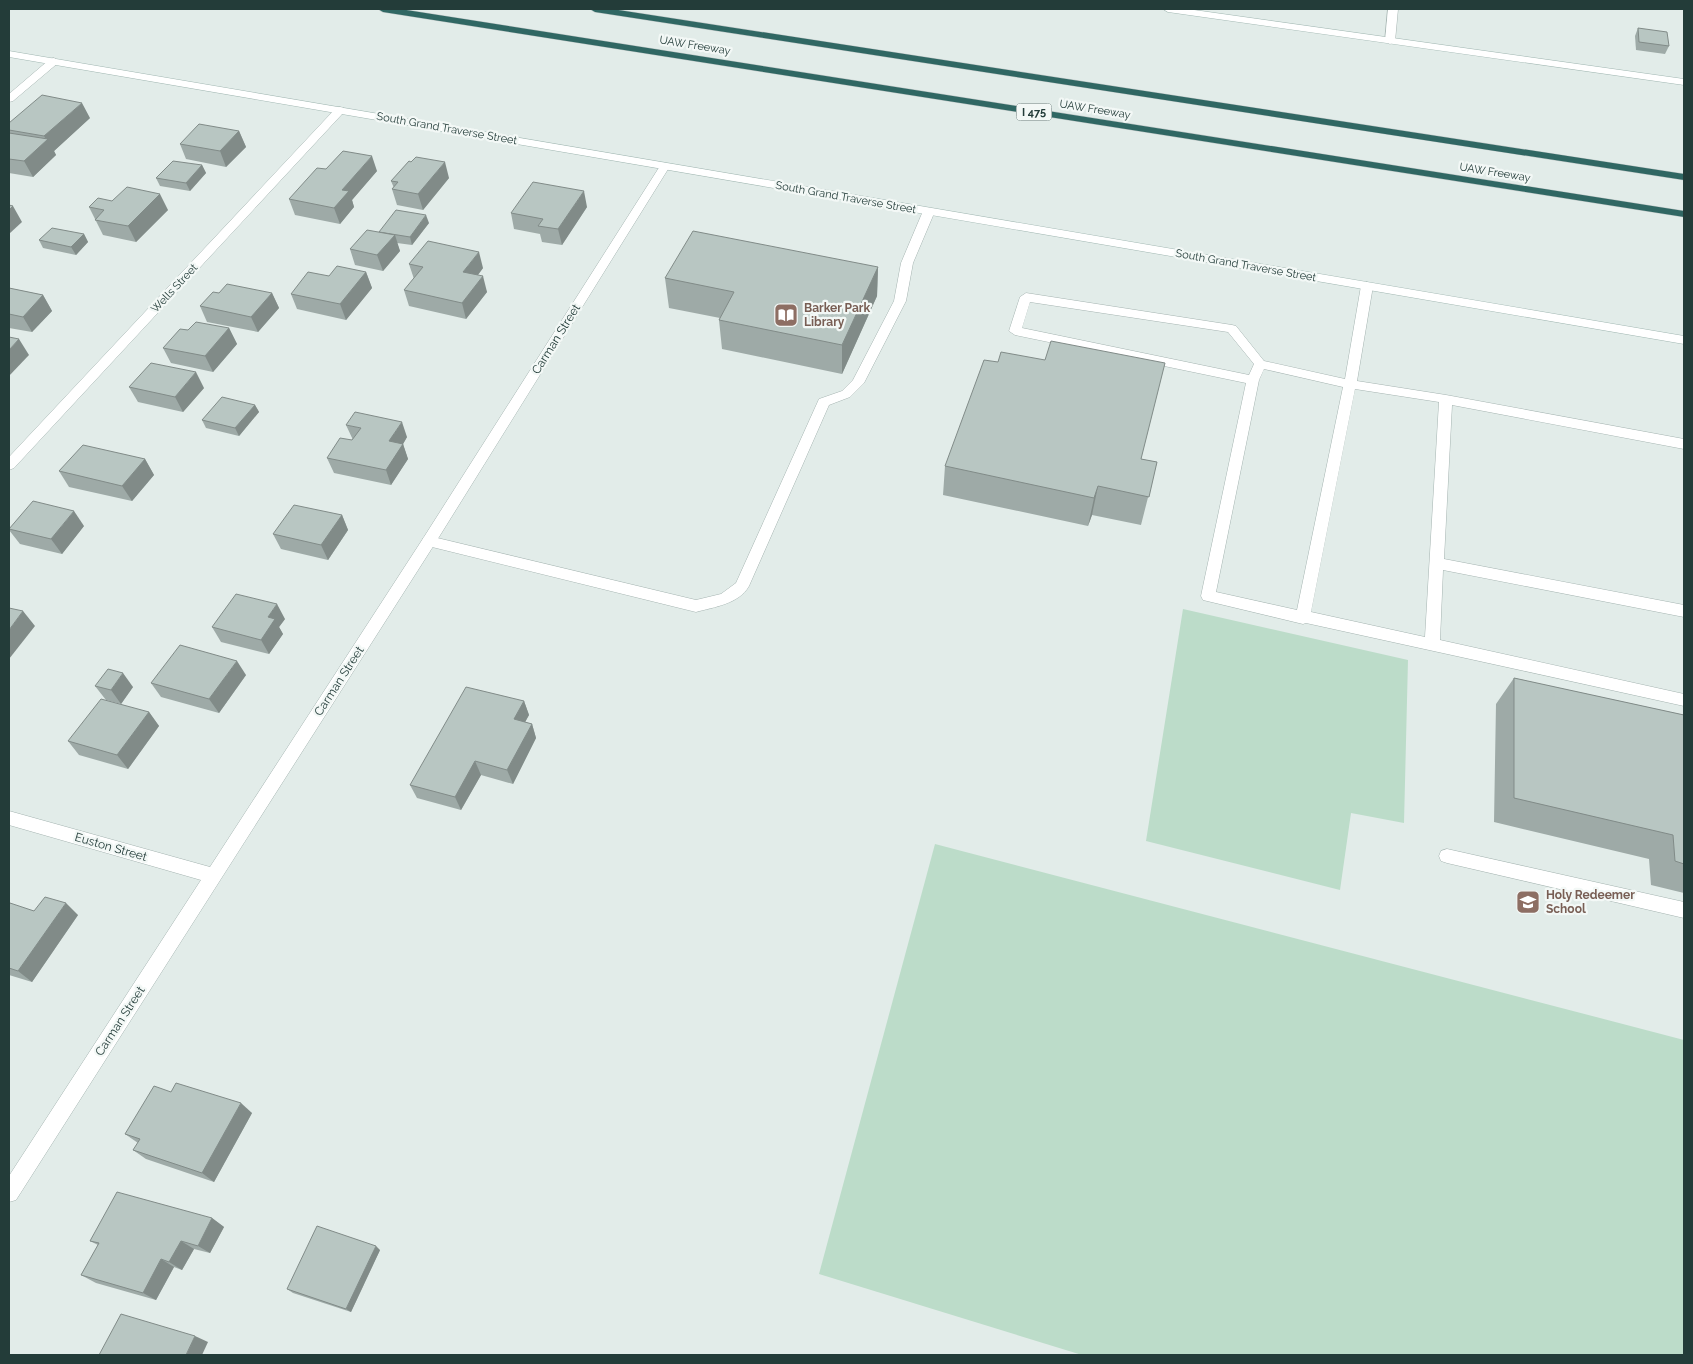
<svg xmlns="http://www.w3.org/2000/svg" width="1693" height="1364" font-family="Raleway,sans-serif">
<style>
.green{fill:#bcdcc9}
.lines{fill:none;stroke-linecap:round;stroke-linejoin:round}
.lane-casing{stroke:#a5b4b1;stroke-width:1}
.street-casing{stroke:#a5b4b1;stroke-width:1}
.secondary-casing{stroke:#a1b7b2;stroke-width:1}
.highway-casing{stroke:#c1c8c8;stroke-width:1}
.lane{fill:#fff;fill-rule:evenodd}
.street{fill:#fff;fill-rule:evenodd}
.secondary{fill:#fff;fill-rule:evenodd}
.highway{fill:#306763;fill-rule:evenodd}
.wall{fill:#9eaaa7}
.shaded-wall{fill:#818b88}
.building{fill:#b8c6c2;stroke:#818b88}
.labels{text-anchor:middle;stroke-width:4.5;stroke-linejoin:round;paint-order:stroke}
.far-street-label{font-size:11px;fill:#233c39;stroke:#f3f8f6}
.shield{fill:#f3f8f6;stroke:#617472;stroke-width:1}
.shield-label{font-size:11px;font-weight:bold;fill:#233c39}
.education-label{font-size:12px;font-weight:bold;fill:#785e54;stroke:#f3f8f6;text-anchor:start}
.street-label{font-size:12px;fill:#233c39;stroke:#f3f8f6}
</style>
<rect width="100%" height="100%" fill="#e2ece9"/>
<g class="green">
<path d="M1183 609 1408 660 1404 823 1351 813 1340 890 1146 841Z"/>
<path d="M935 844 1684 1040V1355H1082L819 1274Z"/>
</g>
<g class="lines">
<g class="lane-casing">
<g id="lane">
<path d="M929 208 935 211 913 263 906 301 864 383 850 397 829 405 749 586C739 604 714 607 696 612L424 545 422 541 424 537 429 536 696 600 721 594 736 583 819 399 842 391 853 380 894 301 901 263 923 211Z"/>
<path d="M1367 282 1373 286 1357 381 1446 395 1684 439V449L1452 405 1444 559 1684 605V617L1443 570 1440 640 1684 694V706L1306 623 1303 624 1203 600 1201 596 1246 383 1015 335 1009 331 1020 297 1026 293 1232 325 1236 326 1264 361 1345 379 1361 286ZM1030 302 1228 332 1254 364 1249 375 1022 328ZM1264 369 1343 387 1297 610 1216 592 1259 380ZM1355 389 1439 402 1425 637 1311 612Z"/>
<path d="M1447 849 1684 902V918L1447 863 1441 861 1439 856 1441 851Z"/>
</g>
</g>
<g class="street-casing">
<g id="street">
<path d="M1388 9H1398L1395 41 1390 44 1385 41Z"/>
<path d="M54 58 59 61 58 63 13 101 9 102V94L50 59Z"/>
<path d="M340 107 344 108 345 110 344 112 14 468 9 470V457L336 108Z"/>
<path d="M665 163 670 166 434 545 16 1200 9 1202V1176L201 880 9 825V811L210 867 424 537 660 166Z"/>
</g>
</g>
<g class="secondary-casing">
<g id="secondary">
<path d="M1163 9H1187L1684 79V85L1168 12Z"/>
<path d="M9 51 1684 336V344L9 57Z"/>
</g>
</g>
<g class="highway-casing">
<g id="highway">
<path d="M378 9H400L1684 211V217L383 12Z"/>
<path d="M590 9H612L1684 174V180L595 12Z"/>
</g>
</g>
<use href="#lane" class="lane"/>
<use href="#street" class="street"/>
<use href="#secondary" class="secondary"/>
<use href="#highway" class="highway"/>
</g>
<g class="wall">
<path d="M1638 28 1669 46 1665 54 1636 50 1635 36Z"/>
<path d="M90 118 54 151 56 155 33 177 9 173V123Z"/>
<path d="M239 131 246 147 226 167 186 159 180 144Z"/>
<path d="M411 162 449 178 423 210 397 205 392 189 394 188 391 181Z"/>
<path d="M202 165 206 173 190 191 160 186 156 178Z"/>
<path d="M326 169 377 171 352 200 354 207 340 224 295 215 289 199Z"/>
<path d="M112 201 168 210 136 242 103 235 89 207Z"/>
<path d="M587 207 562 245 542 242 540 234 514 229 511 213Z"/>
<path d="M429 223 412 245 397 243 400 251 383 271 355 265 350 249 379 232Z"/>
<path d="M84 234 88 242 76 255 43 248 39 240Z"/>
<path d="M409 264 483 268 478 275 487 292 466 319 409 306 404 290 414 279Z"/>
<path d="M878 267 877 296 842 374 722 349 719 320 720 318 669 308 665 278Z"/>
<path d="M366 272 372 288 346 320 297 309 291 294 329 276Z"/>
<path d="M9 288 43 295 52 311 32 332 9 328Z"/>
<path d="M219 293H272L279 308 258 332 207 322 200 306Z"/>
<path d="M229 328 237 344 213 372 171 363 163 348 188 330Z"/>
<path d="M129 387 204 388 183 412 138 402Z"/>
<path d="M255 405 259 412 239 436 206 428 202 420Z"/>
<path d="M346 425 407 437 403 444 408 459 391 485 334 473 327 458 353 440Z"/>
<path d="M145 459 154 475 132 501 69 487 59 471Z"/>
<path d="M1141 459 1157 462 1141 525 1092 515 1088 526 943 495 945 466Z"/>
<path d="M342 515 348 530 328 560 281 549 273 534Z"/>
<path d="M84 526 62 554 20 544 9 530V529Z"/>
<path d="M285 619 279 627 283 634 269 654 221 642 212 627Z"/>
<path d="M246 675 219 713 161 697 151 683Z"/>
<path d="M1514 678 1684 715V893L1651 885 1649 859 1494 822 1496 704Z"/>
<path d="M95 686 133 687 121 704 106 700Z"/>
<path d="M524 701 529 715 525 722 532 724 536 738 513 784 481 775 461 810 417 798 410 785Z"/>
<path d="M149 712 159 726 128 769 79 755 68 741Z"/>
<path d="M9 905 34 911 78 915 32 982 9 975Z"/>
<path d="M171 1092 252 1113 214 1182 146 1159 133 1150 138 1143 125 1134Z"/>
<path d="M212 1218 224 1227 210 1253 194 1249 182 1270 174 1267 156 1300 96 1283 81 1275 98 1245 90 1241Z"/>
<path d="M380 1250 351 1312 293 1293 287 1289Z"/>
</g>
<g class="shaded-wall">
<path d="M82 103 90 118 54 151 56 155 33 177 24 161 46 140 44 136Z"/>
<path d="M239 131 246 147 226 167 220 151Z"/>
<path d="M372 156 377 171 352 200 354 207 340 224 334 208 342 190Z"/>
<path d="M445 162 449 178 423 210 418 194Z"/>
<path d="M202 165 206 173 190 191 186 183Z"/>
<path d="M584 191 587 207 562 245 558 229Z"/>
<path d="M160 194 168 210 136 242 128 226Z"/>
<path d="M13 206 22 222 9 234V210Z"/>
<path d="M426 215 429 223 412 245 410 237Z"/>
<path d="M84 234 88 242 76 255 71 247Z"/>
<path d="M395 235 400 251 383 271 377 255Z"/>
<path d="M479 252 483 268 468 288 463 272Z"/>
<path d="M878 267 877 296 842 374V345Z"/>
<path d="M366 272 372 288 346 320 340 304Z"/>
<path d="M483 276 487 292 466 319 462 303Z"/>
<path d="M272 293 279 308 258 332 251 317Z"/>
<path d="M43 295 52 311 32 332 23 317Z"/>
<path d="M229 328 237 344 213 372 205 356Z"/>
<path d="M19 339 29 355 9 376V350Z"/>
<path d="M196 372 204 388 183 412 175 397Z"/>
<path d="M255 405 259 412 239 436 235 428Z"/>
<path d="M402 422 407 437 403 444 408 459 391 485 386 470 389 441Z"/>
<path d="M145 459 154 475 132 501 122 486Z"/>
<path d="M1098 486 1092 515 1088 526 1094 498Z"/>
<path d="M74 511 84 526 62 554 51 539Z"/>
<path d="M342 515 348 530 328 560 321 545Z"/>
<path d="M277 604 285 619 279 627 283 634 269 654 261 640 268 617Z"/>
<path d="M23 611 35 626 9 659V630Z"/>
<path d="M237 661 246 675 219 713 209 699Z"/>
<path d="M123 673 133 687 121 704 111 690Z"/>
<path d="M524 701 529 715 519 733 514 719Z"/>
<path d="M149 712 159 726 128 769 117 755Z"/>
<path d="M532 724 536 738 513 784 507 770Z"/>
<path d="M475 761 481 775 461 810 455 797Z"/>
<path d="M66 903 78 915 32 982 18 971Z"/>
<path d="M241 1103 252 1113 214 1182 202 1173Z"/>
<path d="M212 1218 224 1227 210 1253 198 1246Z"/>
<path d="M181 1241 194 1249 182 1270 169 1262Z"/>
<path d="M376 1246 380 1250 351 1312 346 1309Z"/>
<path d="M161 1259 174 1267 156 1300 143 1293Z"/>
<path d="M195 1336 208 1342 202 1355H186Z"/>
</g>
<g class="building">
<path d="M1638 28 1667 32 1669 46 1639 42Z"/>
<path d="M42 95 82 103 44 136 9 130V123Z"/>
<path d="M199 124 239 131 220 151 180 144Z"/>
<path d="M9 133 48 139 24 161 9 159Z"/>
<path d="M343 151 372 156 342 190 349 191 334 208 289 199 317 168 326 169Z"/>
<path d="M416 157 445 162 418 194 392 189 398 182 391 181 409 161 411 162Z"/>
<path d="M173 161 202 165 186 183 156 178Z"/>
<path d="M533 182 584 191 558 229 538 226 543 219 511 213Z"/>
<path d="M127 187 160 194 128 226 95 220 104 210 89 207 98 198 112 201Z"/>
<path d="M9 205 13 206 9 210Z"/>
<path d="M396 210 426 215 410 237 379 232Z"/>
<path d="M52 228 84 234 71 247 39 240Z"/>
<path d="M367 230 395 235 377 255 350 249Z"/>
<path d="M693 231 878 267 842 345 719 320 734 292 665 278Z"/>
<path d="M428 241 479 252 463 272 483 276 462 303 404 290 423 267 409 264Z"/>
<path d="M337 266 366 272 340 304 291 294 308 272 329 276Z"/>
<path d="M227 284 272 293 251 317 200 306 213 292 219 293Z"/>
<path d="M9 288 43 295 23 317 9 314Z"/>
<path d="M196 322 229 328 205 356 163 348 180 329 188 330Z"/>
<path d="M9 337 19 339 9 350Z"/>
<path d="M1051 341 1165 363 1141 459 1157 462 1149 497 1098 486 1094 498 945 466 984 360 998 362 1001 352 1045 360Z"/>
<path d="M151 363 196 372 175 397 129 387Z"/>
<path d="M222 397 255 405 235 428 202 420Z"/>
<path d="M355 412 402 422 389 441 403 444 386 470 327 458 340 438 352 440 361 428 346 425Z"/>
<path d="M83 445 145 459 122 486 59 471Z"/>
<path d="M33 501 74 511 51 539 9 529Z"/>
<path d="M294 505 342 515 321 545 273 534Z"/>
<path d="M236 594 277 604 268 617 275 619 261 640 212 627Z"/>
<path d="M9 608 23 611 9 630Z"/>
<path d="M180 645 237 661 209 699 151 683Z"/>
<path d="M108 669 123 673 111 690 95 686Z"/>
<path d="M1514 678 1684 715V864L1675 861 1673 835 1514 798Z"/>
<path d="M466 687 524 701 514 719 532 724 507 770 475 761 455 797 410 785Z"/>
<path d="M101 699 149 712 117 755 68 741Z"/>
<path d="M45 897 66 903 18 971 9 968V905L10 903 34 911Z"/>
<path d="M176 1083 241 1103 202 1173 133 1150 140 1139 125 1134 154 1086 171 1092Z"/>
<path d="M117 1192 212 1218 198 1246 181 1241 169 1262 161 1259 143 1293 81 1275 99 1243 90 1241Z"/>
<path d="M317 1226 376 1246 346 1309 287 1289Z"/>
<path d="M121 1314 195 1336 186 1355H99Z"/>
</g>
<defs>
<g id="library-square" transform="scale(1.25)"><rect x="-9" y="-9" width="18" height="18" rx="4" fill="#8d6e63" stroke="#f3f8f6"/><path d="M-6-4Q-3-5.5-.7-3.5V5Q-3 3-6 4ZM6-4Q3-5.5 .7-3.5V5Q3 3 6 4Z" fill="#fff"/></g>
<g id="school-square" transform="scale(1.25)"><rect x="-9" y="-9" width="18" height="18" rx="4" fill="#8d6e63" stroke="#f3f8f6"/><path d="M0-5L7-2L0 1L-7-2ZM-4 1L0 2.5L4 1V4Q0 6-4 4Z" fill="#fff"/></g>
</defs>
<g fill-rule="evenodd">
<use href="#library-square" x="786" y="315"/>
<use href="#school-square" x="1528" y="902"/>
</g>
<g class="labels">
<g class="far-street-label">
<text transform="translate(695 45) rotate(9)" y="4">UAW Freeway</text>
<text transform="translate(1095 109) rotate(9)" y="4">UAW Freeway</text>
<text transform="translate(447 128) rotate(10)" y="4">South Grand Traverse Street</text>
<text transform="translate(1495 172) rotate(9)" y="4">UAW Freeway</text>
<text transform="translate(846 197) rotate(10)" y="4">South Grand Traverse Street</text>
<text transform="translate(1246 265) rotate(10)" y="4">South Grand Traverse Street</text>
<text transform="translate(174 288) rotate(-47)" y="4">Wells Street</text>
</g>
<rect class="shield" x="1016.5" y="103.5" width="35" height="17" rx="4"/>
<g class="shield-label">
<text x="1034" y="116">I 475</text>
</g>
<g class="education-label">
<text x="804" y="312">Barker Park<tspan x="804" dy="14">Library</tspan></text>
<text x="1546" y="899">Holy Redeemer<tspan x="1546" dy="14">School</tspan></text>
</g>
<g class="street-label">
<text transform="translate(556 339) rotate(-58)" y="4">Carman Street</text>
<text transform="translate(339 681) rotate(-57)" y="4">Carman Street</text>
<text transform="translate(111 847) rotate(16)" y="4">Euston Street</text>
<text transform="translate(120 1021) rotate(-57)" y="4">Carman Street</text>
</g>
</g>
<rect width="1693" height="1364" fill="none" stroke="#233c39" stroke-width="20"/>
</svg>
